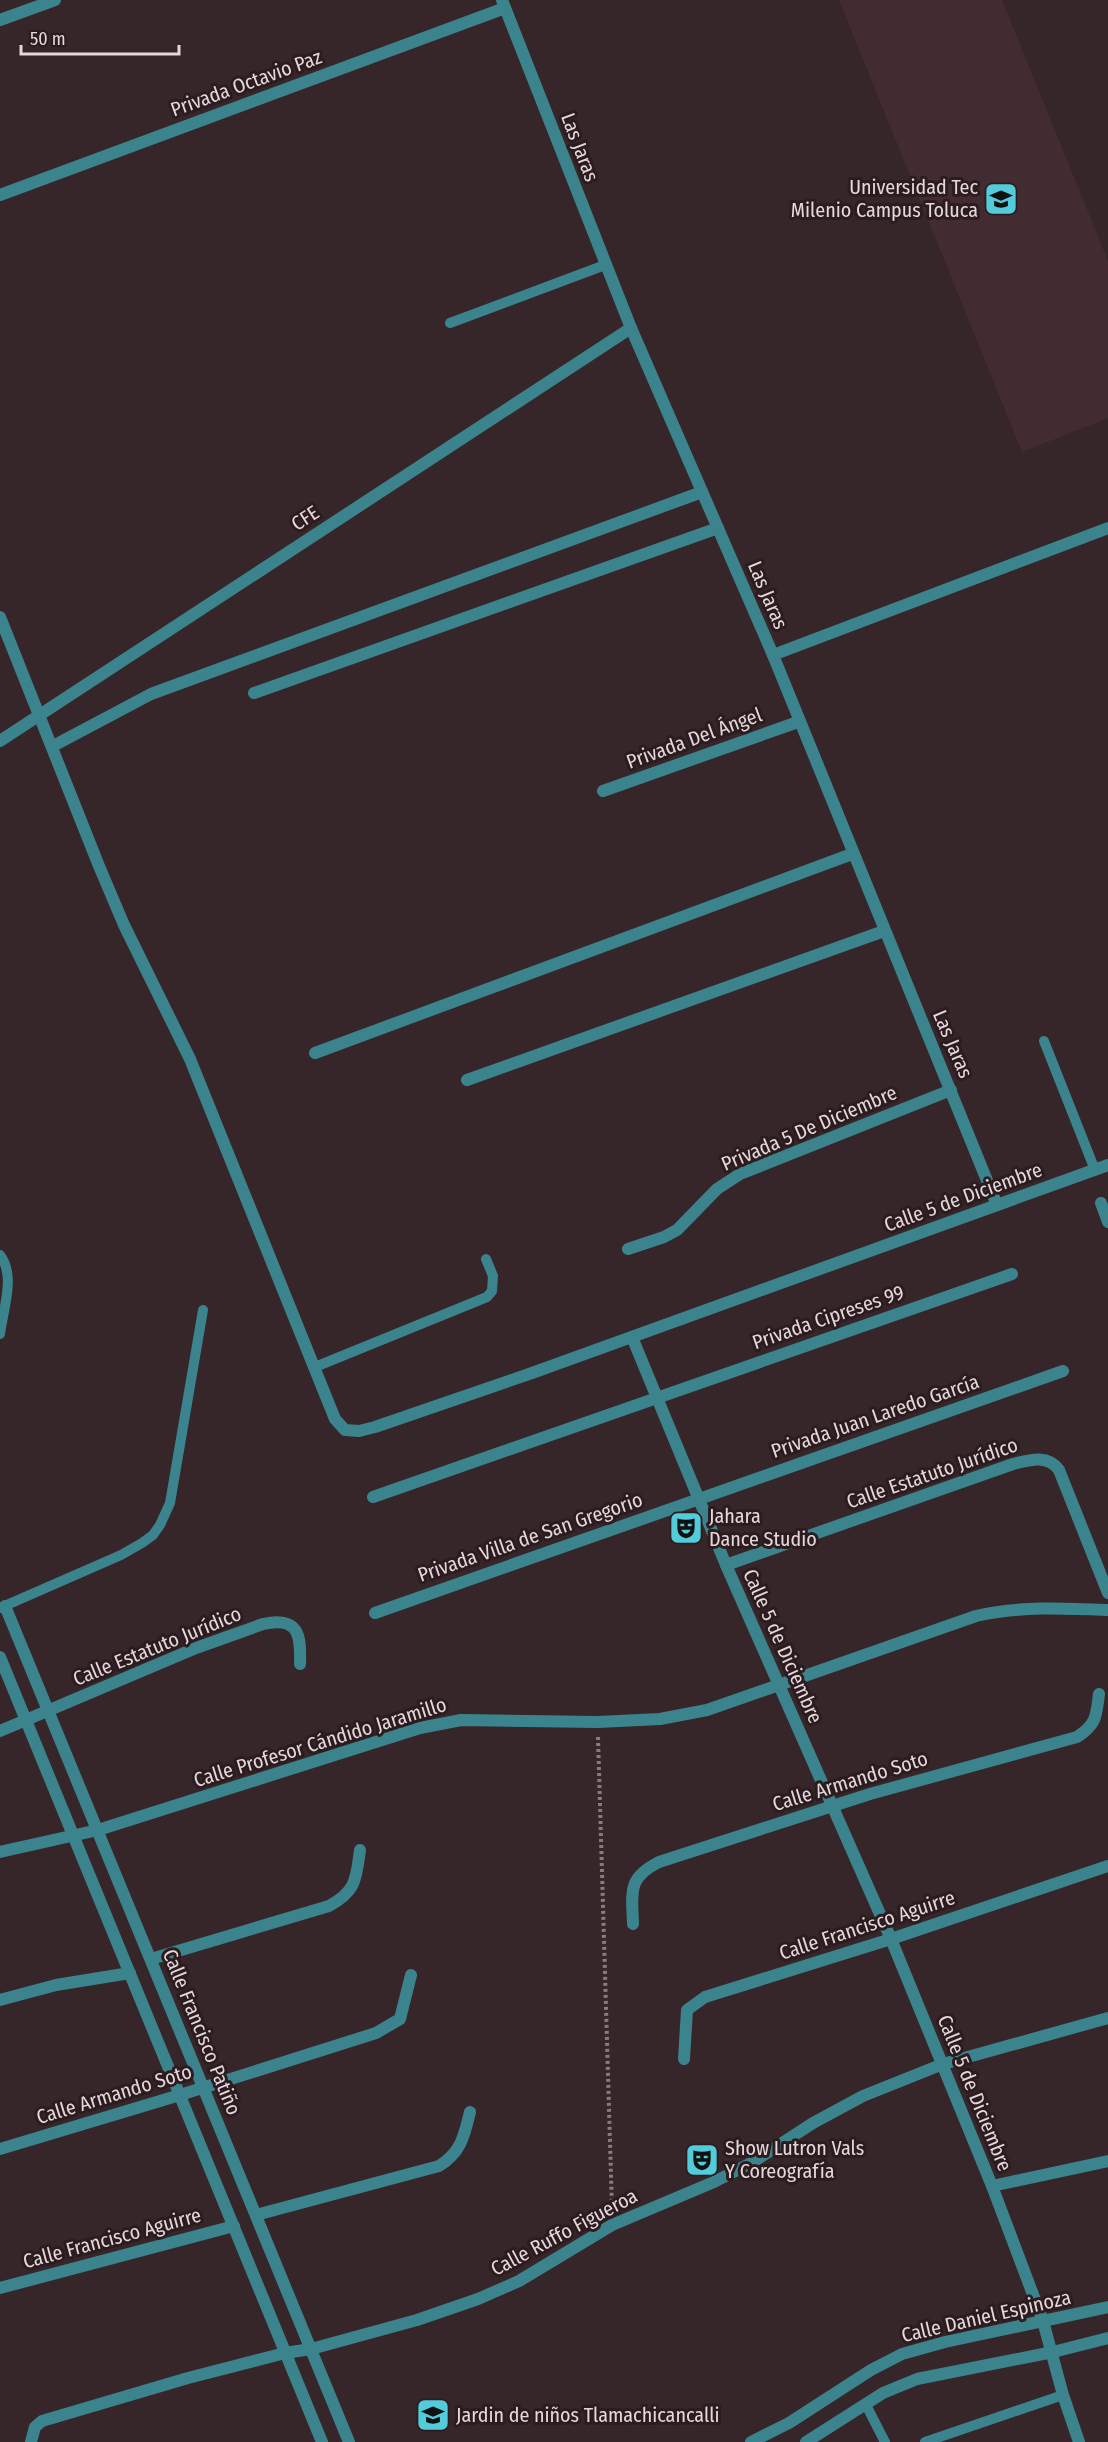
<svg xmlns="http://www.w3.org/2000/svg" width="1108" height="2442" font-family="'Fira Sans Condensed',sans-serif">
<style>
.built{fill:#432c31}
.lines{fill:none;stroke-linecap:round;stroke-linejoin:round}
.path{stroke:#897a7d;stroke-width:4;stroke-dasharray:3 3;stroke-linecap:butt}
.service{stroke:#3c848d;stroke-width:10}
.minor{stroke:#3c848d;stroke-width:12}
.labels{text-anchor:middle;stroke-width:6;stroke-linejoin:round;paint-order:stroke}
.street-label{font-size:20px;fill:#e4d8da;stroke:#2c1c1f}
.poi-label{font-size:20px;fill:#e4d8da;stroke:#2c1c1f;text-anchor:start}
</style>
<rect width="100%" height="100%" fill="#362629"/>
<path class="built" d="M839 0H1002L1108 261V418L1022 452Z"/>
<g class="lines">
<path class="path" d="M598 1737 612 2209"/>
<g class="service">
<path d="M450 323 605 265"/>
<path d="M1044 1041 1095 1170"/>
<path d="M0 1255C16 1275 3 1310 0 1334"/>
<path d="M315 1367 487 1297 492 1291 493 1276 486 1259"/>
<path d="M0 1608 121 1555 142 1543 153 1535 160 1525 170 1503 203 1310"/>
<path d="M866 2405 885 2442"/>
<path d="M925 2442 1063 2395"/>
</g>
<g class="minor">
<path d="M502 0 631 328 773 655 997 1205"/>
<path d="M0 20 55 0"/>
<path d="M0 195 505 8"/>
<path d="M0 617 99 866 124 925 190 1059 335 1419 345 1430 359 1431 375 1427 532 1373 1108 1165"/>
<path d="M773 655 1108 528"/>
<path d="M254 693 718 528"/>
<path d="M0 741 631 328"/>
<path d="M53 746 151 694 702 492"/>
<path d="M603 791 798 722"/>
<path d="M315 1053 852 854"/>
<path d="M467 1080 884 931"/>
<path d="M1101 1203 1108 1222"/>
<path d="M628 1249 664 1237 677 1230 717 1189 740 1174 951 1090"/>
<path d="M632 1337 726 1565 891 1939 992 2186 1043 2321 1063 2395 1079 2442"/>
<path d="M373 1497 1012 1274"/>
<path d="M726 1565 1013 1464C1029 1460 1048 1454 1059 1470L1108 1593"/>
<path d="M5 1606 349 2442"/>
<path d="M375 1613 1063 1371"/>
<path d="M0 1657 322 2442"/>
<path d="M0 1731 196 1648 263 1624C299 1616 301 1635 300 1664"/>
<path d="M0 1852 98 1830 420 1728 461 1720 598 1722 660 1719 707 1710 976 1616C1020 1606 1063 1608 1108 1610"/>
<path d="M633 1924C632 1892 627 1878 659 1862L870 1794 1077 1737C1097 1724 1096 1716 1099 1694"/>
<path d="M151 1959 329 1906C357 1891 356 1878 360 1850"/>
<path d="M0 2000 56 1985 130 1973"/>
<path d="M684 2059 687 2010 705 1997 891 1939 1108 1866"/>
<path d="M0 2149 180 2095 376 2033 400 2019 411 1975"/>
<path d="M992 2186 1108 2161"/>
<path d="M256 2215 439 2166C461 2152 464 2137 470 2112"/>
<path d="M0 2288 234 2226"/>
<path d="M31 2442 35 2427 42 2421 188 2378 285 2353 311 2349 417 2320 478 2299 519 2281 612 2225 714 2182 753 2162 813 2123 863 2096 943 2064 1108 2018"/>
<path d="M751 2442 789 2423 871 2370 902 2354 945 2342 1108 2307"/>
<path d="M806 2442 883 2393 917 2379 1053 2352 1108 2338"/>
</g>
</g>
<defs>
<g id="university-square" transform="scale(1.725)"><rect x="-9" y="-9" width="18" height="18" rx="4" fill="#52cbda" stroke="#2c1c1f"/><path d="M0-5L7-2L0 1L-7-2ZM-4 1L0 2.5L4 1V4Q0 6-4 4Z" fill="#111"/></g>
<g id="theatre-square" transform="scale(1.725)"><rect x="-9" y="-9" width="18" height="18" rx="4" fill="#52cbda" stroke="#2c1c1f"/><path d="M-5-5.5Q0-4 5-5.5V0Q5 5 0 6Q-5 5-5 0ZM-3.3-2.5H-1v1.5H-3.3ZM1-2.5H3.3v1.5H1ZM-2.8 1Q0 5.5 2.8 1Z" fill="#111"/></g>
<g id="school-square" transform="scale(1.725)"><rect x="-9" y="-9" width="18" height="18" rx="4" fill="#52cbda" stroke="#2c1c1f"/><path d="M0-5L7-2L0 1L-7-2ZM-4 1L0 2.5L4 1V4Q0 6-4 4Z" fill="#111"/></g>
</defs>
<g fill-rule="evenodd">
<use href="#university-square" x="1001" y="199"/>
<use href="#theatre-square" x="686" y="1528"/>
<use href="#theatre-square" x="702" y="2160"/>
<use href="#school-square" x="433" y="2415"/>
</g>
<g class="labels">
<g class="street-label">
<text transform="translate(246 83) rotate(-20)" y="7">Privada Octavio Paz</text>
<text transform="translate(580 147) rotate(69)" y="7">Las Jaras</text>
<text transform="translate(305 518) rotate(-33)" y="7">CFE</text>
<text transform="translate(768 595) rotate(67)" y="7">Las Jaras</text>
<text transform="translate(694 738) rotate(-20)" y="7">Privada Del Ángel</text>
<text transform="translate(953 1044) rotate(67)" y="7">Las Jaras</text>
<text transform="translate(809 1128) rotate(-23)" y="7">Privada 5 De Diciembre</text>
<text transform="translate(963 1197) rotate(-20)" y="7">Calle 5 de Diciembre</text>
<text transform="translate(828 1317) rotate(-19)" y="7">Privada Cipreses 99</text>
<text transform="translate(875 1416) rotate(-19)" y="7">Privada Juan Laredo García</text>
<text transform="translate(932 1473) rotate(-19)" y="7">Calle Estatuto Jurídico</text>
<text transform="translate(530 1537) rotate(-19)" y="7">Privada Villa de San Gregorio</text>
<text transform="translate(157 1646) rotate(-22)" y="7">Calle Estatuto Jurídico</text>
<text transform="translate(783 1646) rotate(66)" y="7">Calle 5 de Diciembre</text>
<text transform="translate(320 1742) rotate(-17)" y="7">Calle Profesor Cándido Jaramillo</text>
<text transform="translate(850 1781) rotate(-17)" y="7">Calle Armando Soto</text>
<text transform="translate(867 1925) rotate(-18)" y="7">Calle Francisco Aguirre</text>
<text transform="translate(202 2032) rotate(68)" y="7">Calle Francisco Patiño</text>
<text transform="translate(975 2093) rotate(68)" y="7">Calle 5 de Diciembre</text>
<text transform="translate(114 2094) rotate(-17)" y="7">Calle Armando Soto</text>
<text transform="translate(564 2232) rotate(-28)" y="7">Calle Ruffo Figueroa</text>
<text transform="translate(112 2238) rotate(-15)" y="7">Calle Francisco Aguirre</text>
<text transform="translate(986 2316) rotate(-13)" y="7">Calle Daniel Espinoza</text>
</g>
<g class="poi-label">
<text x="978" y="194" text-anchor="end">Universidad Tec<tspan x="978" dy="23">Milenio Campus Toluca</tspan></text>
<text x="709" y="1523">Jahara<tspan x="709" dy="23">Dance Studio</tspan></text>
<text x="725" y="2155">Show Lutron Vals<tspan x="725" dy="23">Y Coreografía</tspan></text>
<text x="456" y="2422">Jardin de niños Tlamachicancalli</text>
</g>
</g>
<path d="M21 45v9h158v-9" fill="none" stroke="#e4d8da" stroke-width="3"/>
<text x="30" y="45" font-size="18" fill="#e4d8da" stroke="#2c1c1f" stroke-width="4.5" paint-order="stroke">50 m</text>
</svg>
